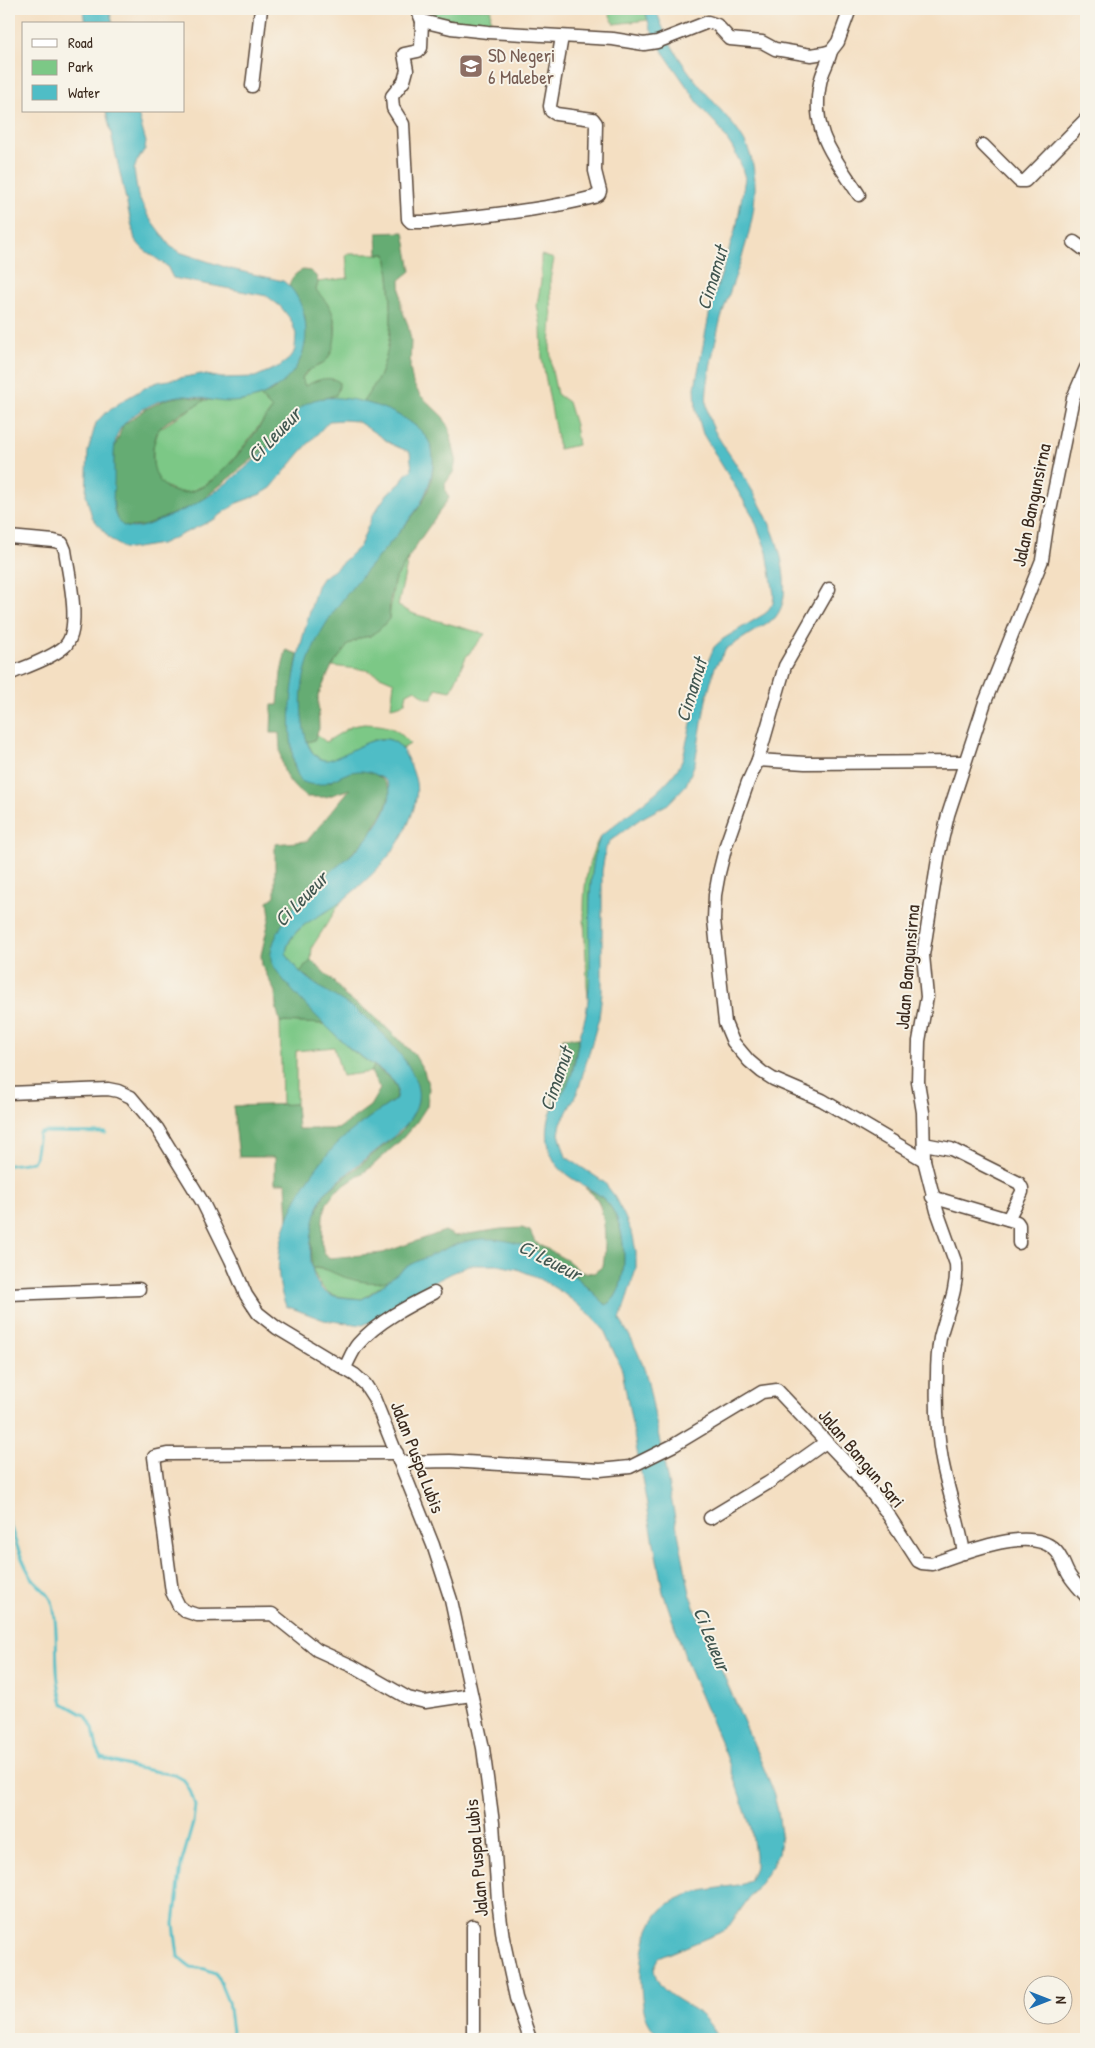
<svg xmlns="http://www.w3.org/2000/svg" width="1095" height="2048" font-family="'Patrick Hand',sans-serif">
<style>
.green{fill:#7cc886;stroke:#5c7952}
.forest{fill:#65ac73;stroke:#506b48}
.water{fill:#4fbdc6;stroke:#457472}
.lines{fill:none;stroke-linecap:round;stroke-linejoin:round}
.stream{stroke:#4fbdc6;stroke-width:3}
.minor-casing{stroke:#574537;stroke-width:15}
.minor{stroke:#fff;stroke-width:12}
.labels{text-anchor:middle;stroke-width:4;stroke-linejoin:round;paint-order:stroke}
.education-label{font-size:19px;fill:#785e54;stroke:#f7f3e8;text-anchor:start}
.street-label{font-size:19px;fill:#3b2a1e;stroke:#f7f3e8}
.water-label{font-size:20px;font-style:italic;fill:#415650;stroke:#f7f3e8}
</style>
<rect width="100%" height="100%" fill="#f7f3e8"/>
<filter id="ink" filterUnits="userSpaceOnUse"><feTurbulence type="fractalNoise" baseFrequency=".02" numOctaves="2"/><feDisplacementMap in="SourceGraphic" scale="10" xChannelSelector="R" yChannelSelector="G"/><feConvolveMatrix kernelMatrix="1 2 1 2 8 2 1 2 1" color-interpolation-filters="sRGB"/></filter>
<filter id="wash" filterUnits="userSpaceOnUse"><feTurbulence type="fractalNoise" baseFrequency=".0096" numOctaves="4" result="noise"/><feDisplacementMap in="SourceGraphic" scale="20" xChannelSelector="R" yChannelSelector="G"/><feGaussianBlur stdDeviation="1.12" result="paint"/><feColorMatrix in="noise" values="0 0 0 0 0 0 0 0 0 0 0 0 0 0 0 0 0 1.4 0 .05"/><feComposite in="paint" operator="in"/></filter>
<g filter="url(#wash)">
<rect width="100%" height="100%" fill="#f4dfc2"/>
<g class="green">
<path d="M431 9H491L490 23 431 20Z"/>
<path d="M610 9H644L648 20 614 24 609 13Z"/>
<path d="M346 254H386C392 291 395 336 381 372 377 383 369 392 363 402L329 397 336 395 305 386 302 378 311 368 322 364C342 329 340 321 316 290L318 282 348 278Z"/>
<path d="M541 255 554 259 550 280 552 319 550 346 552 371 557 394 568 402 575 425 578 445 559 449 542 359 541 326 537 305 541 281Z"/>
<path d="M260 396 272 409 237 455 221 473 203 486 189 492H176L161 484 153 471V446L159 429 205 400 242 401Z"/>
<path d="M408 559 398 606 414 614 485 634 466 657 451 691 436 688 433 698H426L415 689 407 693 405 702 400 705 391 707 394 682 366 670 332 666 349 644 360 638 370 636 389 619 394 581Z"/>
<path d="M364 724C386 725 396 726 410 744L402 749C378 718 343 768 321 760 314 757 311 749 307 742L314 740 317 735 326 742 352 726Z"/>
<path d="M600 837C593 859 589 887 590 910 590 939 594 968 588 996 586 985 587 970 586 958 584 917 579 874 600 837Z"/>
<path d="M341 902 312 947 311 960 300 972 290 961 286 953C289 928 321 915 341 902Z"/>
<path d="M280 1022 325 1024 350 1049 374 1066 371 1072 342 1076 334 1047 296 1051V1104L282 1105Z"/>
<path d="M312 1268 331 1270 339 1275 378 1281 391 1279 362 1299C331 1295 325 1299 312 1268Z"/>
</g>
<g class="forest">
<path d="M404 232 411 271 400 280 401 307 408 325 411 340 410 368 413 383 420 395 443 417 449 428 453 446 456 459 454 471 445 484 446 492 449 498 421 538 394 581 390 600 389 619 380 629 370 636 360 638 349 644 332 666 318 696 319 729 314 740 307 742C305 735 302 727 301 720 298 695 303 664 314 642 334 603 368 570 395 537 407 523 421 508 428 490 435 472 436 448 423 433 408 416 383 409 363 402 369 392 377 383 381 372 395 337 392 291 386 254H378L377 233Z"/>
<path d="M303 270 310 271 316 276 318 282 316 290C321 296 329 304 332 312 337 326 337 353 323 363 315 369 307 368 302 378L305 386C316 380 329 375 339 382V387L336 395 314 401 288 421 270 445 197 504 144 526 128 527 121 525 117 520 114 509 113 495 114 449 123 425 146 409 167 399 183 396 205 400C193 409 168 418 159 429 157 431 156 437 155 440 147 463 158 498 189 492 220 486 254 434 272 409L260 396 274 390 299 361 305 344V317L298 300 289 285C292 277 295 273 303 270Z"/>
<path d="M286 650 298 654C291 692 289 728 294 767L330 782C336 779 342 774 348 772 366 766 385 776 391 793L384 811 368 837 284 923 272 946 277 971 325 1024 280 1022 276 1006 275 992 262 965 261 955 270 916 268 901 275 896V844L307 841 350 789 326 797H306C280 778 281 763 279 733H271L272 705H278L281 673Z"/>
<path d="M311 960 336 984 345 996 374 1016 414 1054 424 1071 429 1088 427 1106 416 1123 400 1141 370 1168 336 1191 327 1203 323 1216 322 1244 324 1254 330 1258 383 1253 445 1231 455 1236 501 1229 522 1228 530 1231 535 1242 568 1261 581 1272 594 1273 603 1266C606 1248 606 1224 600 1206 598 1198 591 1193 585 1188 593 1192 601 1195 607 1202 626 1223 630 1274 615 1297 613 1300 609 1303 606 1305L589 1288 556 1261 407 1267C402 1270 397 1276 391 1279 377 1286 355 1281 341 1276 328 1271 327 1268 312 1268L311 1233 315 1215 324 1194 402 1131 416 1107 315 983 300 972Z"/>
<path d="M563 1038H579L572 1073 566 1089 552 1108Z"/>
<path d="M374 1066 392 1080 397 1088 395 1100C346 1133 310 1164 288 1220L286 1183H275V1157H239L233 1106 296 1104 298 1129H338L370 1106 380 1089 371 1072Z"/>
</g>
<g class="water">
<path d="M83 9H109L113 24H85Z"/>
<path d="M645 9H656C667 45 688 73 713 101 727 118 745 135 751 157 766 209 736 270 721 318 717 333 714 348 711 363 709 377 705 393 707 408 710 429 723 444 734 461 757 497 781 535 784 578 785 593 785 605 775 618L726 649 715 667 706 700 695 763 686 785 668 804 640 819 610 841 606 848 602 871V992L599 1018 578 1091 561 1123 559 1134 566 1157 604 1182 613 1194 624 1215 633 1236 636 1252V1269L620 1320C633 1340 642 1359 648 1382L690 1593 695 1609 771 1785 778 1811 781 1834 778 1853 772 1866 726 1930 659 1958 654 1968C657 1994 682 2000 700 2014 708 2021 714 2030 720 2039H662C654 2032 648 2024 645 2014 637 1984 639 1926 666 1906 687 1890 718 1889 743 1884L749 1881 755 1867V1854L751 1828 726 1755 690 1671 663 1592 622 1370 604 1330 590 1314 563 1293 537 1277 517 1269 498 1265H468L428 1285 391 1307 377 1319 363 1325 324 1320 286 1306C262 1249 299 1181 340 1141 357 1125 376 1113 395 1100 397 1095 398 1090 396 1085 388 1072 364 1060 352 1050 337 1038 274 976 271 960 268 942 290 911 302 897 318 879 339 867 356 850 369 838 406 792 382 778 345 755 332 797 301 781 294 770 293 760 292 748 285 692 302 639 317 586L323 577 333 571 360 546 372 516 388 493 401 483 405 475 412 470 410 452 393 445 357 421 343 420 329 421 299 454 271 488 261 494 237 503 215 519 161 544 130 549 123 548 110 539 92 517 86 495 88 451 96 423 102 416 122 401 150 385 158 382 201 374 222 378 255 377 280 366 289 359 293 354 295 349 296 334 291 320 281 307 267 296 173 278 167 266 143 249 135 240 106 111H137L146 142 145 149 137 161 134 170 138 196 148 216 170 246 179 252 231 269 283 281C299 292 306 314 306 332 306 375 268 402 229 402 213 402 198 396 183 396 164 396 137 410 124 424 110 438 115 466 114 484 113 496 111 520 124 526 136 531 148 525 159 520 172 515 185 510 197 503 220 491 249 465 269 447 286 431 290 409 314 400 344 390 420 413 431 446 437 467 429 487 420 505 369 578 280 638 306 738 308 748 316 761 328 760 346 756 362 741 381 739 392 738 400 744 405 754 408 761 412 767 414 775 422 796 410 822 400 840 386 863 363 884 342 901 323 917 289 925 286 953 298 977 325 990 347 1004 371 1020 381 1031 399 1053 440 1104 409 1125 368 1157 353 1168 339 1181 324 1194 311 1216 299 1283 331 1295 340 1298 353 1298 362 1299 378 1291 391 1277 406 1267 414 1262 425 1258 434 1254 448 1247 465 1240 481 1239 531 1236 573 1272 606 1305 609 1303 613 1300 615 1297 630 1273 626 1220 605 1200 586 1182 556 1179 549 1147 546 1136 547 1117 554 1106 560 1095 568 1087 572 1073 575 1063 576 1051 579 1040 581 1031 584 1023 586 1014 596 956 581 893 600 837 625 814 668 790 682 761L704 671 714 647 723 639 766 613 773 603 774 595 767 552 753 516 703 434 696 410 695 387 710 310 737 224 745 178 740 162 732 147 718 126 703 110 663 52 650 28Z"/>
</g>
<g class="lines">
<g class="stream">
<path d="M9 1165 33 1162 35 1158 39 1134 44 1132 106 1133"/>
<path d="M9 1521C15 1541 21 1560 32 1578 39 1588 50 1592 53 1605 60 1637 52 1671 63 1703L86 1716 93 1728 97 1748 102 1758 132 1767 175 1775 184 1780 191 1793 195 1805 193 1823 181 1865 174 1924 178 1957 191 1967 205 1969 216 1973 228 2002 233 2039"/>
</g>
</g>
</g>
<g filter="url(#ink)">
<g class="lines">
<g class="minor-casing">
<g id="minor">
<path d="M417 9 422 21 451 28 488 32 613 39 644 44 657 42 708 22 717 25 730 39 762 42 775 49 811 55 824 53 831 51 838 42 850 9"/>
<path d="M422 21 421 48 418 51 404 54 407 70 404 81 392 96 393 108 403 124 408 219 411 222H430C485 215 540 211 594 197L599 194 600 191 595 171 596 123 593 119 556 114 551 111 550 106 562 37"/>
<path d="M831 51C829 62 822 71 820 83 810 132 834 156 859 195"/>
<path d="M252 86 261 9"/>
<path d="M983 145 1019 181H1025L1086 119"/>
<path d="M1074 242 1086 251"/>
<path d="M9 537 54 541 62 543 65 550C68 572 83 631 64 647 50 659 25 667 9 674"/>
<path d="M829 589 785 666 758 760 748 782 726 845 719 873 715 895 714 920 725 1023 733 1042 749 1061 762 1072 773 1079 822 1100 924 1160"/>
<path d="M758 760 805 763 965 762"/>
<path d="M9 1093 108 1089 118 1091 131 1097 157 1128 203 1203 231 1260 246 1295 258 1313 277 1328 355 1375 365 1384 374 1398 433 1545 451 1600 483 1748 493 1823 498 1901 503 1938 516 1998 530 2039"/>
<path d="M924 1144 951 1149 1019 1183 1022 1188V1192L1008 1219"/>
<path d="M932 1197 1017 1222 1019 1225V1243"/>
<path d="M9 1294 139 1289"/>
<path d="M344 1369C349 1361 352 1351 358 1344 377 1322 408 1306 434 1293"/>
<path d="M397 1453 167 1454 154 1457 172 1592 179 1606 185 1611 197 1615 272 1614 317 1650 352 1666 408 1698 425 1702 471 1695"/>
<path d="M400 1462 450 1461 600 1470 630 1467 674 1445 762 1392 777 1390 853 1470 870 1491 885 1510 918 1561 922 1563 932 1564C960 1554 1029 1525 1054 1549 1062 1555 1064 1567 1069 1575 1074 1583 1080 1589 1086 1596"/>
<path d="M710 1518 768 1483 826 1442"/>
<path d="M964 1553C959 1521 948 1492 942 1460 937 1433 936 1404 937 1376 937 1364 938 1350 940 1338 946 1313 958 1291 956 1264L937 1211 924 1160 923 1112 918 1082 919 1041 927 997 923 955 939 853 948 815 985 702 1042 560 1047 526 1073 398 1086 368"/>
<path d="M473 1926V2039"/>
</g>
</g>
<use href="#minor" class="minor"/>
</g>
</g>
<defs>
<g id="school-square" transform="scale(1.25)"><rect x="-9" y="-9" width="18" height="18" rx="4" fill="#8d6e63" stroke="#f7f3e8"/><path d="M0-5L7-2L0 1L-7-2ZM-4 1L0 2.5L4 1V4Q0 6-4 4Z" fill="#fff"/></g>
</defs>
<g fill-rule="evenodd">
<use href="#school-square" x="471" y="66"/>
</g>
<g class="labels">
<g class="education-label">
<text x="488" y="62">SD Negeri<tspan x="488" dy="22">6 Maleber</tspan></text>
</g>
<g class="street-label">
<text transform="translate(1031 505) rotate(-78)" y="7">Jalan Bangunsirna</text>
<text transform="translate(907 967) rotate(-85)" y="7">Jalan Bangunsirna</text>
<text transform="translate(418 1457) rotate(69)" y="7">Jalan Puspa Lubis</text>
<text transform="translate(862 1458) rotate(50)" y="7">Jalan Bangun Sari</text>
<text transform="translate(476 1858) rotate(-95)" y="7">Jalan Puspa Lubis</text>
</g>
<g class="water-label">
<text transform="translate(712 278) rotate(-73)" y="7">Cimamut</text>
<text transform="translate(274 435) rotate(-46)" y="7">Ci Leueur</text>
<text transform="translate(691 690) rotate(-73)" y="7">Cimamut</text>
<text transform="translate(301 899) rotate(-46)" y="7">Ci Leueur</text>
<text transform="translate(556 1079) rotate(-71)" y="7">Cimamut</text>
<text transform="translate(550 1260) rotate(27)" y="7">Ci Leueur</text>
<text transform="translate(712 1639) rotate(68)" y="7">Ci Leueur</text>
</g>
</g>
<rect width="1095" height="2048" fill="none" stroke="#f7f3e8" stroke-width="30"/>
<rect x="22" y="22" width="162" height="90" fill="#f7f3e8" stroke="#aca397"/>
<rect x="32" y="39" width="25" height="8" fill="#ffffff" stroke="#aca397"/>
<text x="68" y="48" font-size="15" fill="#3b2a1e">Road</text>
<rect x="32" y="60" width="25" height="15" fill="#7cc886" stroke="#aca397"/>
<text x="68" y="72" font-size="15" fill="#3b2a1e">Park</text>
<rect x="32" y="85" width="25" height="15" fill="#4fbdc6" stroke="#aca397"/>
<text x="68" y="98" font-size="15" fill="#3b2a1e">Water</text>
<g transform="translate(1048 2000) rotate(90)"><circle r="24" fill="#f7f3e8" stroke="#aca397"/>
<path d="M0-4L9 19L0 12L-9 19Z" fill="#1f6fb2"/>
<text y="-8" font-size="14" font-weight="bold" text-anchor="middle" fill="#3b2a1e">N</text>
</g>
</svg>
